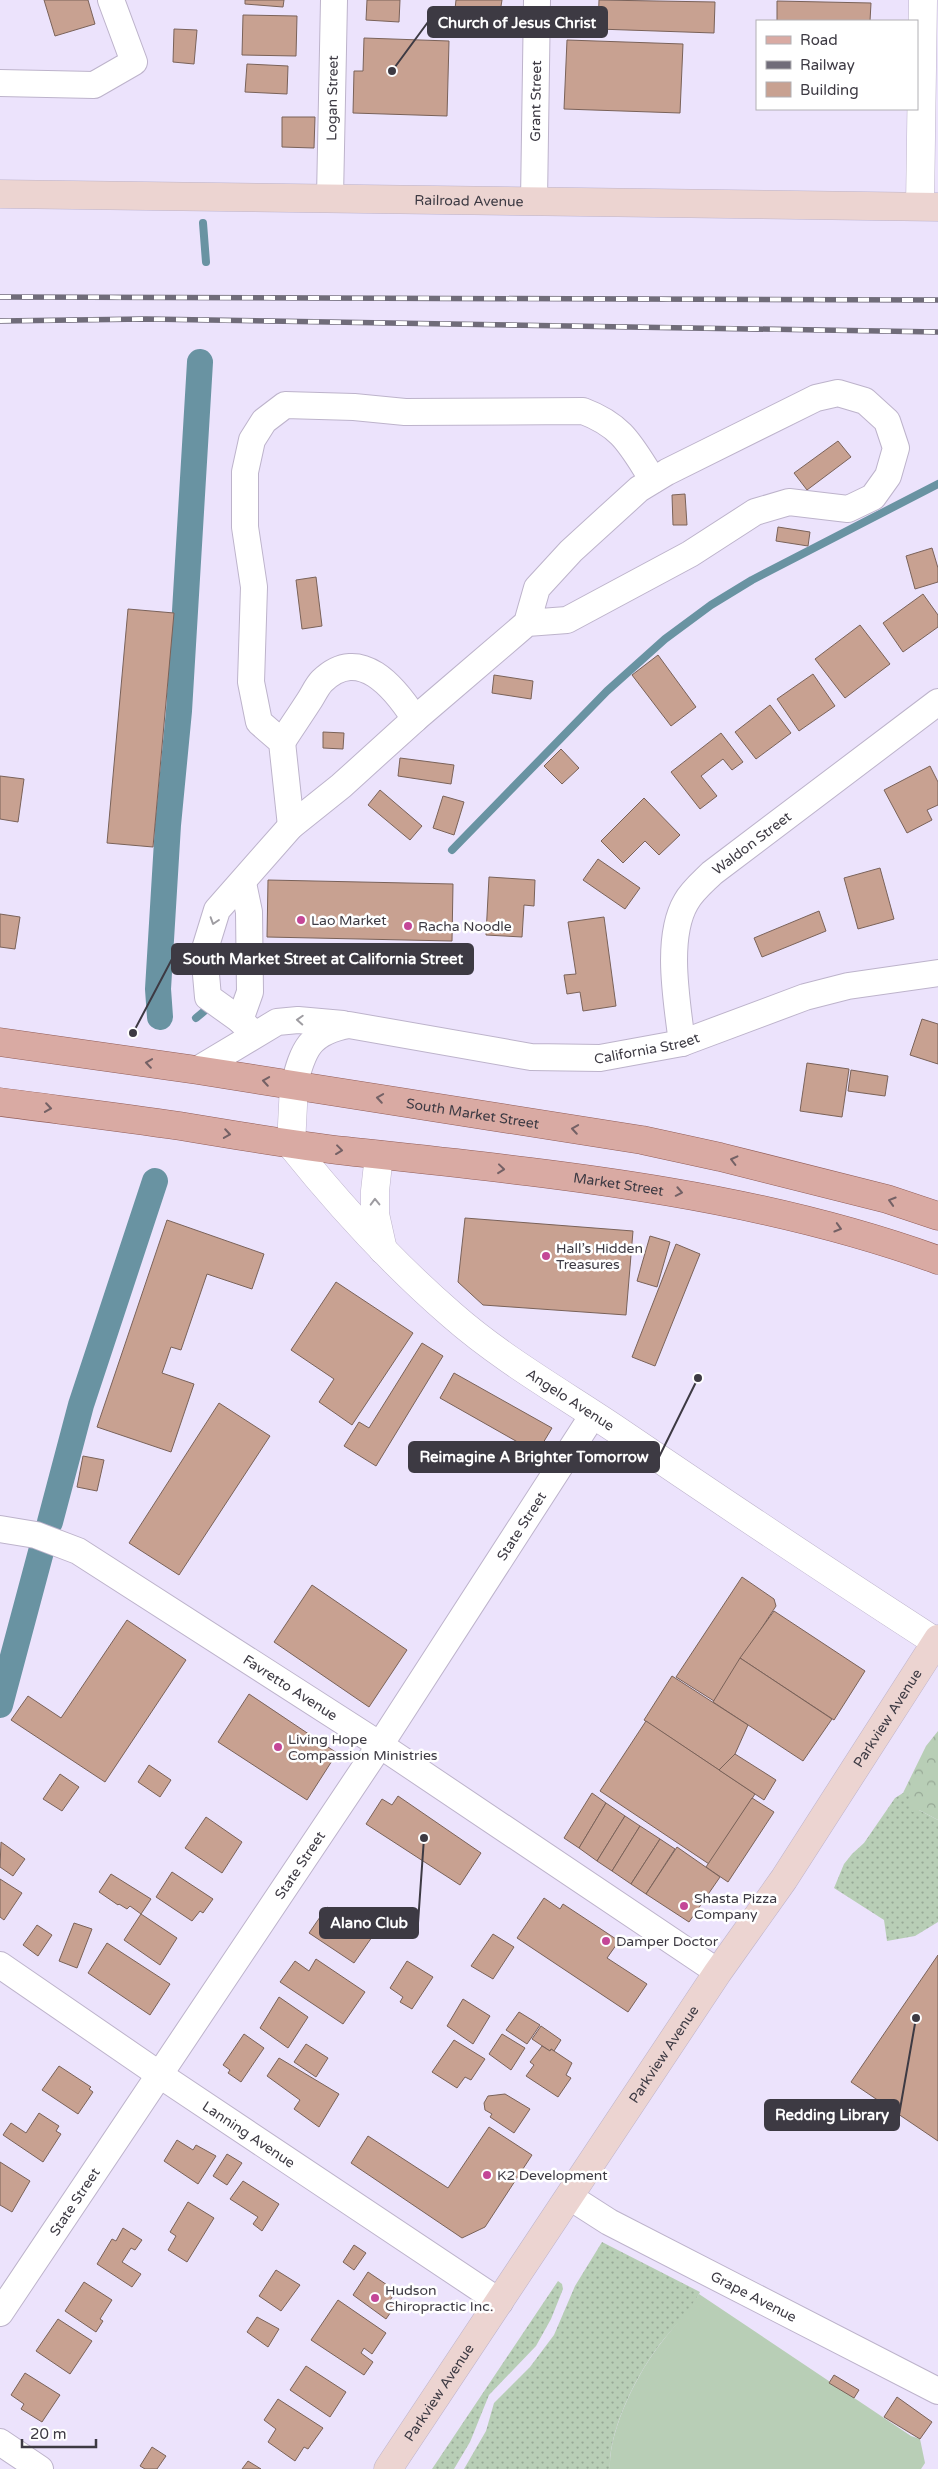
<svg xmlns="http://www.w3.org/2000/svg" width="938" height="2469" font-family="'Varela Round',sans-serif">
<style>
.grass{fill:url(#grass-dots)}
.park{fill:url(#park-crowns)}
.pitch{fill:#b8ceb6}
.lines{fill:none;stroke-linecap:round;stroke-linejoin:round}
.stream{stroke:#6993a2;stroke-width:8}
.canal{stroke:#6993a2;stroke-width:26}
.building{fill:#c8a191;stroke:#7a6259}
.minor-casing{stroke:#bdb3cb;stroke-width:28}
.tertiary-casing{stroke:#bdb3cb;stroke-width:29}
.secondary-casing{stroke:#bdb3cb;stroke-width:29}
.primary-casing{stroke:#925e59;stroke-width:29}
.minor{stroke:#fff;stroke-width:26}
.tertiary{stroke:#fff;stroke-width:28}
.secondary{stroke:#ecd4d1;stroke-width:28}
.primary{stroke:#d9aaa3;stroke-width:28}
.rail-casing{stroke:#706c79;stroke-width:5.5}
.rail{stroke:#fff;stroke-width:4;stroke-dasharray:11;stroke-linecap:butt}
.oneway{stroke:#9e9ca1}
.oneway2{stroke:#746165}
.poi-dot{fill:#c44797;stroke:#fff;stroke-width:2}
.labels{text-anchor:middle;stroke-width:5;stroke-linejoin:round;paint-order:stroke}
.street-label{font-size:14px;fill:#3d3a43;stroke:#fff}
.poi-label{font-size:14px;fill:#3d3a43;stroke:#fff;text-anchor:start}
.leader{fill:none;stroke:#3d3a43;stroke-width:2}
.callout-dot{fill:#3d3a43;stroke:#fff;stroke-width:2}
.callout{fill:#3d3a43;stroke:#3d3a43;stroke-width:2}
.callout-label{font-size:15px;text-anchor:middle;font-weight:bold;fill:#fff}
</style>
<defs>
<pattern id="grass-dots" width="8" height="8" patternUnits="userSpaceOnUse" patternTransform="scale(1.25)"><rect width="8" height="8" fill="#b8ceb6"/><path d="M2 2h.1M6 6h.1" fill="none" stroke="#97a896" stroke-width="1.8" stroke-linecap="round"/></pattern>
<pattern id="park-crowns" width="20" height="18" patternUnits="userSpaceOnUse" patternTransform="scale(1.25)"><rect width="20" height="18" fill="#b8ceb6"/><path d="M2 6a3 3 0 1 1 6 0M12 15a3 3 0 1 1 6 0" fill="none" stroke="#97a896"/></pattern>
</defs>
<rect width="100%" height="100%" fill="#ece3fc"/>
<g class="grass">
<path d="M903 1793H909L919 1810 938 1820V1922L915 1936 887 1941 884 1920 834 1888 844 1864 852 1854 864 1843 895 1798Z"/>
<path d="M602 2242 700 2292C691 2312 673 2327 660 2344 637 2374 608 2431 610 2469H464L486 2431 494 2403 530 2367 554 2335 575 2286Z"/>
<path d="M558 2281 562 2284 563 2289 551 2319 536 2346 489 2395 470 2442 454 2469H432Z"/>
</g>
<path class="park" d="M938 1731V1820L919 1810 912 1812 909 1793H903L926 1746Z"/>
<path class="pitch" d="M699 2294 911 2436 920 2439 925 2463 921 2469H610C608 2431 638 2372 661 2343 674 2326 688 2312 699 2294Z"/>
<g class="lines">
<g class="stream">
<path d="M203 223 206 262"/>
<path d="M452 850 607 691 665 639 711 605 752 580 938 484"/>
<path d="M196 1018 208 1008"/>
</g>
<g class="canal">
<path d="M160 1017 158 989 168 825 179 711 200 362"/>
<path d="M50 1522 81 1405 155 1181"/>
<path d="M0 1705 42 1548"/>
</g>
</g>
<g class="building">
<path d="M44 0H88L95 24 55 36Z"/>
<path d="M245 0H284L283 7 245 4Z"/>
<path d="M367 0H400L399 22 366 20Z"/>
<path d="M456 0H502L498 25 454 18Z"/>
<path d="M599 0 715 2 714 33 598 29Z"/>
<path d="M777 1 871 3 870 21H777Z"/>
<path d="M243 15 297 16 296 56 242 55Z"/>
<path d="M174 29 197 30 194 64 173 62Z"/>
<path d="M364 38 449 41 447 116 353 113 354 71H363Z"/>
<path d="M567 40 683 44 680 113 564 109Z"/>
<path d="M247 64 288 66 287 94 245 92Z"/>
<path d="M282 117H315L314 148 282 147Z"/>
<path d="M838 441 851 457 807 490 794 473Z"/>
<path d="M685 494 687 525H673L672 495Z"/>
<path d="M778 527 810 532 808 546 776 541Z"/>
<path d="M932 548 938 568V582L915 589 906 556Z"/>
<path d="M316 577 322 626 302 629 296 580Z"/>
<path d="M923 594 938 615V627L903 652 883 623Z"/>
<path d="M128 609 174 613 153 847 107 843Z"/>
<path d="M860 625 890 664 845 698 815 659Z"/>
<path d="M658 655 696 707 671 726 632 675Z"/>
<path d="M813 674 835 706 799 731 777 699Z"/>
<path d="M494 675 533 681 531 699 492 693Z"/>
<path d="M770 705 791 733 756 759 735 732Z"/>
<path d="M323 732 344 733 343 749 323 748Z"/>
<path d="M721 733 743 762 732 770 723 759 701 776 717 796 700 809 671 772Z"/>
<path d="M561 749 579 768 562 784 544 766Z"/>
<path d="M400 758 454 765 451 784 398 776Z"/>
<path d="M930 766 938 782V805L927 810 932 820 907 833 884 790Z"/>
<path d="M0 776 24 779 18 822 0 819Z"/>
<path d="M380 790 422 826 410 840 368 805Z"/>
<path d="M443 796 464 802 454 835 433 828Z"/>
<path d="M644 798 680 835 659 855 645 841 623 863 601 841Z"/>
<path d="M598 859 640 888 625 909 583 880Z"/>
<path d="M880 868 894 919 858 929 844 878Z"/>
<path d="M489 877 535 880 534 906 524 905 522 937 486 935Z"/>
<path d="M268 880 453 884 452 941 267 937Z"/>
<path d="M819 911 826 931 762 957 754 938Z"/>
<path d="M0 914 20 917 15 949 0 947Z"/>
<path d="M604 917 616 1006 583 1011 580 992 567 994 564 975 576 974 568 922Z"/>
<path d="M922 1019 938 1024V1064L910 1055Z"/>
<path d="M807 1063 849 1069 842 1117 800 1111Z"/>
<path d="M851 1070 888 1076 885 1096 848 1091Z"/>
<path d="M465 1218 633 1231 626 1315 483 1305 458 1282Z"/>
<path d="M167 1220 264 1254 252 1289 207 1274 181 1350 171 1347 162 1373 194 1384 171 1452 97 1427Z"/>
<path d="M650 1236 670 1242 657 1287 637 1281Z"/>
<path d="M676 1244 700 1254 655 1366 632 1357Z"/>
<path d="M336 1282 413 1333 352 1425 319 1402 334 1379 291 1350Z"/>
<path d="M422 1343 443 1356 376 1466 344 1446 359 1422 369 1428Z"/>
<path d="M454 1373 552 1428 537 1453 440 1398Z"/>
<path d="M219 1403 270 1436 179 1575 129 1543Z"/>
<path d="M83 1456 104 1460 97 1491 77 1487Z"/>
<path d="M742 1577 774 1599 776 1606 714 1701 676 1677Z"/>
<path d="M312 1585 407 1650 369 1707 274 1642Z"/>
<path d="M774 1611 865 1671 834 1720 740 1658Z"/>
<path d="M127 1620 186 1660 105 1782 11 1720 28 1696 61 1718Z"/>
<path d="M740 1658 832 1719 803 1761 713 1702Z"/>
<path d="M672 1676 748 1725 735 1754 719 1770 644 1720Z"/>
<path d="M249 1694 337 1753 307 1800 218 1742Z"/>
<path d="M646 1721 755 1794 709 1864 600 1791Z"/>
<path d="M735 1754 776 1780 764 1800 719 1770Z"/>
<path d="M149 1765 171 1780 160 1797 138 1782Z"/>
<path d="M60 1774 79 1787 62 1811 43 1799Z"/>
<path d="M592 1793 606 1803 579 1848 564 1838Z"/>
<path d="M398 1796 481 1853 460 1885 366 1824 382 1799 392 1805Z"/>
<path d="M752 1798 774 1812 728 1882 706 1867Z"/>
<path d="M606 1803 625 1816 597 1861 579 1848Z"/>
<path d="M625 1816 640 1826 612 1871 597 1861Z"/>
<path d="M206 1817 242 1842 222 1873 185 1848Z"/>
<path d="M640 1826 660 1839 631 1884 612 1871Z"/>
<path d="M660 1839 675 1849 646 1894 631 1884Z"/>
<path d="M1 1842 25 1859 13 1876 0 1867Z"/>
<path d="M677 1847 720 1877 689 1922 646 1894Z"/>
<path d="M172 1872 213 1899 203 1913 200 1911 192 1921 156 1897Z"/>
<path d="M111 1874 151 1899 141 1914 130 1906 127 1909 119 1904 118 1905 99 1892Z"/>
<path d="M0 1879 22 1893 4 1920 0 1917Z"/>
<path d="M544 1898 560 1909 563 1904 619 1941 607 1958 647 1984 628 2012 517 1938Z"/>
<path d="M327 1907 372 1937 354 1963 309 1933Z"/>
<path d="M141 1914 177 1938 160 1965 124 1940Z"/>
<path d="M74 1923 92 1929 77 1968 59 1961Z"/>
<path d="M37 1925 52 1935 38 1956 23 1945Z"/>
<path d="M493 1934 514 1947 493 1979 471 1966Z"/>
<path d="M107 1943 170 1984 150 2015 88 1973Z"/>
<path d="M938 1955V2141L851 2082Z"/>
<path d="M316 1959 365 1992 343 2024 280 1982 295 1961 309 1971Z"/>
<path d="M407 1961 433 1977 412 2009 400 2002 403 1997 390 1988Z"/>
<path d="M279 1997 308 2017 288 2048 260 2028Z"/>
<path d="M463 1999 490 2016 473 2044 447 2026Z"/>
<path d="M519 2012 540 2025 527 2044 506 2030Z"/>
<path d="M541 2026 561 2040 554 2051 551 2049 550 2051 532 2039Z"/>
<path d="M244 2034 264 2048 241 2082 228 2073 230 2070 223 2065Z"/>
<path d="M502 2034 525 2048 511 2070 489 2054Z"/>
<path d="M454 2040 485 2059 471 2080 465 2077 457 2088 432 2072Z"/>
<path d="M306 2044 328 2058 316 2077 294 2062Z"/>
<path d="M542 2046 550 2051 551 2049 572 2063 566 2075 571 2078 558 2097 526 2076 534 2065 530 2062Z"/>
<path d="M279 2058 339 2094 319 2127 294 2109 300 2100 267 2076Z"/>
<path d="M59 2066 91 2087 89 2089 93 2092 78 2114 42 2090Z"/>
<path d="M505 2094 530 2109 514 2133 490 2117 492 2114 485 2110 484 2103 488 2096Z"/>
<path d="M39 2113 59 2126 56 2131 61 2134 43 2162 3 2135 11 2123 26 2133Z"/>
<path d="M489 2127 532 2155 485 2227 462 2238 351 2163 368 2136 448 2188Z"/>
<path d="M177 2140 193 2150 196 2145 216 2156 198 2184 164 2161Z"/>
<path d="M227 2154 242 2163 227 2185 213 2176Z"/>
<path d="M0 2162 30 2181 12 2212 0 2205Z"/>
<path d="M243 2181 279 2204 262 2231 253 2224 258 2217 230 2199Z"/>
<path d="M188 2202 214 2218 187 2262 168 2250 176 2236 170 2232Z"/>
<path d="M123 2228 142 2240 135 2250 131 2248 122 2262 141 2274 132 2287 97 2264 112 2239 116 2241Z"/>
<path d="M354 2245 366 2253 354 2270 343 2262Z"/>
<path d="M276 2270 300 2285 281 2311 259 2296Z"/>
<path d="M368 2272 396 2291 389 2302 395 2306 386 2319 353 2295Z"/>
<path d="M84 2282 112 2300 100 2319 103 2321 96 2332 65 2311Z"/>
<path d="M338 2300 386 2333 372 2354 364 2348 361 2353 373 2362 364 2375 311 2340Z"/>
<path d="M257 2317 279 2329 268 2347 247 2332Z"/>
<path d="M58 2319 92 2341 70 2374 36 2351Z"/>
<path d="M306 2366 346 2392 330 2417 290 2390Z"/>
<path d="M25 2373 60 2395 42 2422 21 2409 24 2404 11 2395Z"/>
<path d="M834 2375 859 2390 854 2398 829 2383Z"/>
<path d="M897 2397 932 2422 920 2439 884 2417Z"/>
<path d="M278 2399 323 2428 308 2449 304 2447 295 2461 268 2442 276 2429 264 2420Z"/>
<path d="M152 2447 166 2456 157 2469H145L140 2466Z"/>
<path d="M248 2461 261 2469H242Z"/>
</g>
<g class="lines">
<g class="minor-casing">
<g id="minor">
<path d="M0 83 94 85 134 62 111 0"/>
<path id="s1" d="M330 197 334 0"/>
<path id="s2" d="M534 201 537 0"/>
<path d="M282 742C291 728 300 715 309 701 313 695 317 686 322 681 360 644 395 688 415 719"/>
<path d="M291 826 282 742 259 722 251 682 254 587 245 527V472L252 440 264 421 285 405 354 407 405 412 583 411C623 426 631 446 653 480"/>
<path d="M243 883 249 912 250 992 240 1020 252 1032"/>
<path d="M240 1020 208 997 204 952 217 910 291 826 341 786 415 719 527 623 567 620 690 554 755 512 789 502 848 509 873 497 888 476 896 448 887 421 865 401 838 393 816 398 667 472 639 489 571 551 537 588 527 623"/>
<path id="s3" d="M682 1043C677 1002 665 938 686 902 692 891 703 882 712 873L938 702"/>
<path d="M197 1070 277 1022 298 1020 343 1024"/>
<path id="s4" d="M294 1085C303 1050 309 1032 349 1025L531 1057 600 1058 682 1043 805 997 848 986 938 973"/>
<path id="s5" d="M0 1529 36 1535 78 1551 380 1745 718 1972"/>
<path id="s6" d="M0 1965 160 2075 500 2302"/>
<path id="s7" d="M570 2197 609 2222 938 2391"/>
<path id="s8" d="M0 2313 380 1745 593 1415"/>
<path d="M0 2442 40 2469"/>
</g>
</g>
<g class="tertiary-casing">
<g id="tertiary">
<path d="M920 206 923 0"/>
<path id="s9" d="M294 1085 291 1145C340 1206 393 1264 452 1315 502 1359 562 1393 617 1430 723 1502 829 1573 936 1642"/>
<path d="M379 1155 375 1191V1214L383 1250"/>
</g>
</g>
<g class="secondary-casing">
<g id="secondary">
<path id="s10" d="M0 194 938 207"/>
<path id="s11" d="M388 2469 718 1972 784 1879 938 1639"/>
</g>
</g>
<g class="primary-casing">
<g id="primary">
<path id="s12" d="M0 1042 197 1070 642 1140 720 1157 887 1199 938 1216"/>
<path id="s13" d="M0 1102C60 1110 120 1117 180 1126 236 1135 290 1145 346 1151 546 1173 747 1191 938 1260"/>
</g>
</g>
<use href="#minor" class="minor"/>
<use href="#tertiary" class="tertiary"/>
<use href="#secondary" class="secondary"/>
<use href="#primary" class="primary"/>
<g class="rail-casing">
<g id="rail">
<path d="M0 297 938 300"/>
<path d="M0 321 146 319 938 332"/>
</g>
</g>
<use href="#rail" class="rail"/>
</g>
<defs><path id="oneway-chevron" d="M-2-3.5L2.5 0L-2 3.5" fill="none" stroke-width="1.6" stroke-linecap="round" stroke-linejoin="round" transform="scale(1.25)"/></defs>
<g class="oneway">
<use href="#oneway-chevron" transform="translate(214 921) rotate(108)"/>
<use href="#oneway-chevron" transform="translate(300 1020) rotate(-177)"/>
<use href="#oneway-chevron" transform="translate(375 1202) rotate(-91)"/>
</g>
<g class="oneway2">
<use href="#oneway-chevron" transform="translate(149 1063) rotate(-172)"/>
<use href="#oneway-chevron" transform="translate(266 1081) rotate(-171)"/>
<use href="#oneway-chevron" transform="translate(380 1098) rotate(-171)"/>
<use href="#oneway-chevron" transform="translate(48 1108) rotate(8)"/>
<use href="#oneway-chevron" transform="translate(575 1129) rotate(-171)"/>
<use href="#oneway-chevron" transform="translate(227 1134) rotate(9)"/>
<use href="#oneway-chevron" transform="translate(339 1150) rotate(7)"/>
<use href="#oneway-chevron" transform="translate(734 1160) rotate(-166)"/>
<use href="#oneway-chevron" transform="translate(501 1169) rotate(6)"/>
<use href="#oneway-chevron" transform="translate(679 1192) rotate(11)"/>
<use href="#oneway-chevron" transform="translate(892 1201) rotate(-163)"/>
<use href="#oneway-chevron" transform="translate(838 1228) rotate(16)"/>
</g>
<g class="poi-dot">
<circle cx="301" cy="920" r="5"/>
<circle cx="408" cy="926" r="5"/>
<circle cx="546" cy="1256" r="5"/>
<circle cx="278" cy="1747" r="5"/>
<circle cx="684" cy="1906" r="5"/>
<circle cx="606" cy="1941" r="5"/>
<circle cx="487" cy="2175" r="5"/>
<circle cx="375" cy="2298" r="5"/>
</g>
<g class="labels">
<g class="street-label">
<text dy="5" stroke="none"><textPath href="#s1" startOffset="99">Logan Street</textPath></text>
<text dy="5" stroke="none"><textPath href="#s2" startOffset="100">Grant Street</textPath></text>
<text dy="5" stroke="none"><textPath href="#s10" startOffset="469">Railroad Avenue</textPath></text>
<text dy="5" stroke="none"><textPath href="#s3" startOffset="232">Waldon Street</textPath></text>
<text dy="5" stroke="none"><textPath href="#s4" startOffset="390">California Street</textPath></text>
<text dy="5" stroke="none"><textPath href="#s12" startOffset="478">South Market Street</textPath></text>
<text dy="5" stroke="none"><textPath href="#s13" startOffset="624">Market Street</textPath></text>
<text dy="5" stroke="none"><textPath href="#s9" startOffset="440">Angelo Avenue</textPath></text>
<text dy="5" stroke="none"><textPath href="#s8" startOffset="944">State Street</textPath></text>
<text dy="5" stroke="none"><textPath href="#s5" startOffset="334">Favretto Avenue</textPath></text>
<text dy="5" stroke="none"><textPath href="#s11" startOffset="902">Parkview Avenue</textPath></text>
<text dy="5" stroke="none"><textPath href="#s8" startOffset="539">State Street</textPath></text>
<text dy="5" stroke="none"><textPath href="#s11" startOffset="498">Parkview Avenue</textPath></text>
<text dy="5" stroke="none"><textPath href="#s6" startOffset="301">Lanning Avenue</textPath></text>
<text dy="5" stroke="none"><textPath href="#s8" startOffset="134">State Street</textPath></text>
<text dy="5" stroke="none"><textPath href="#s7" startOffset="209">Grape Avenue</textPath></text>
<text dy="5" stroke="none"><textPath href="#s11" startOffset="92">Parkview Avenue</textPath></text>
</g>
<g class="poi-label">
<text x="311" y="925">Lao Market</text>
<text x="418" y="931">Racha Noodle</text>
<text x="556" y="1253">Hall’s Hidden<tspan x="556" dy="16">Treasures</tspan></text>
<text x="288" y="1744">Living Hope<tspan x="288" dy="16">Compassion Ministries</tspan></text>
<text x="694" y="1903">Shasta Pizza<tspan x="694" dy="16">Company</tspan></text>
<text x="616" y="1946">Damper Doctor</text>
<text x="497" y="2180">K2 Development</text>
<text x="385" y="2295">Hudson<tspan x="385" dy="16">Chiropractic Inc.</tspan></text>
</g>
</g>
<path class="leader" d="M392 71L428 22M133 1033L172 959M698 1378L659 1457M424 1838L418 1923M916 2018L899 2115"/>
<g class="callout-dot">
<circle cx="392" cy="71" r="5"/>
<circle cx="133" cy="1033" r="5"/>
<circle cx="698" cy="1378" r="5"/>
<circle cx="424" cy="1838" r="5"/>
<circle cx="916" cy="2018" r="5"/>
</g>
<g class="callout">
<rect x="428" y="7" width="179" height="30" rx="5"/>
<rect x="172" y="944" width="301" height="30" rx="5"/>
<rect x="409" y="1442" width="250" height="30" rx="5"/>
<rect x="320" y="1908" width="98" height="30" rx="5"/>
<rect x="765" y="2100" width="134" height="30" rx="5"/>
</g>
<g class="callout-label">
<text x="517" y="28">Church of Jesus Christ</text>
<text x="323" y="964">South Market Street at California Street</text>
<text x="534" y="1462">Reimagine A Brighter Tomorrow</text>
<text x="369" y="1928">Alano Club</text>
<text x="832" y="2120">Redding Library</text>
</g>
<rect x="756" y="20" width="162" height="90" fill="#ffffff" stroke="#b1b0b4"/>
<rect x="766" y="36" width="25" height="8" fill="#d9aaa3" stroke="#b1b0b4"/>
<text x="800" y="45" font-size="15" fill="#3d3a43">Road</text>
<rect x="766" y="61" width="25" height="8" fill="#706c79" stroke="#b1b0b4"/>
<text x="800" y="70" font-size="15" fill="#3d3a43">Railway</text>
<rect x="766" y="82" width="25" height="15" fill="#c8a191" stroke="#b1b0b4"/>
<text x="800" y="95" font-size="15" fill="#3d3a43">Building</text>
<path d="M22 2439v8h74v-8" fill="none" stroke="#3d3a43" stroke-width="2.5"/>
<text x="30" y="2439" font-size="15" fill="#3d3a43" stroke="#ffffff" stroke-width="4" paint-order="stroke">20 m</text>
</svg>
